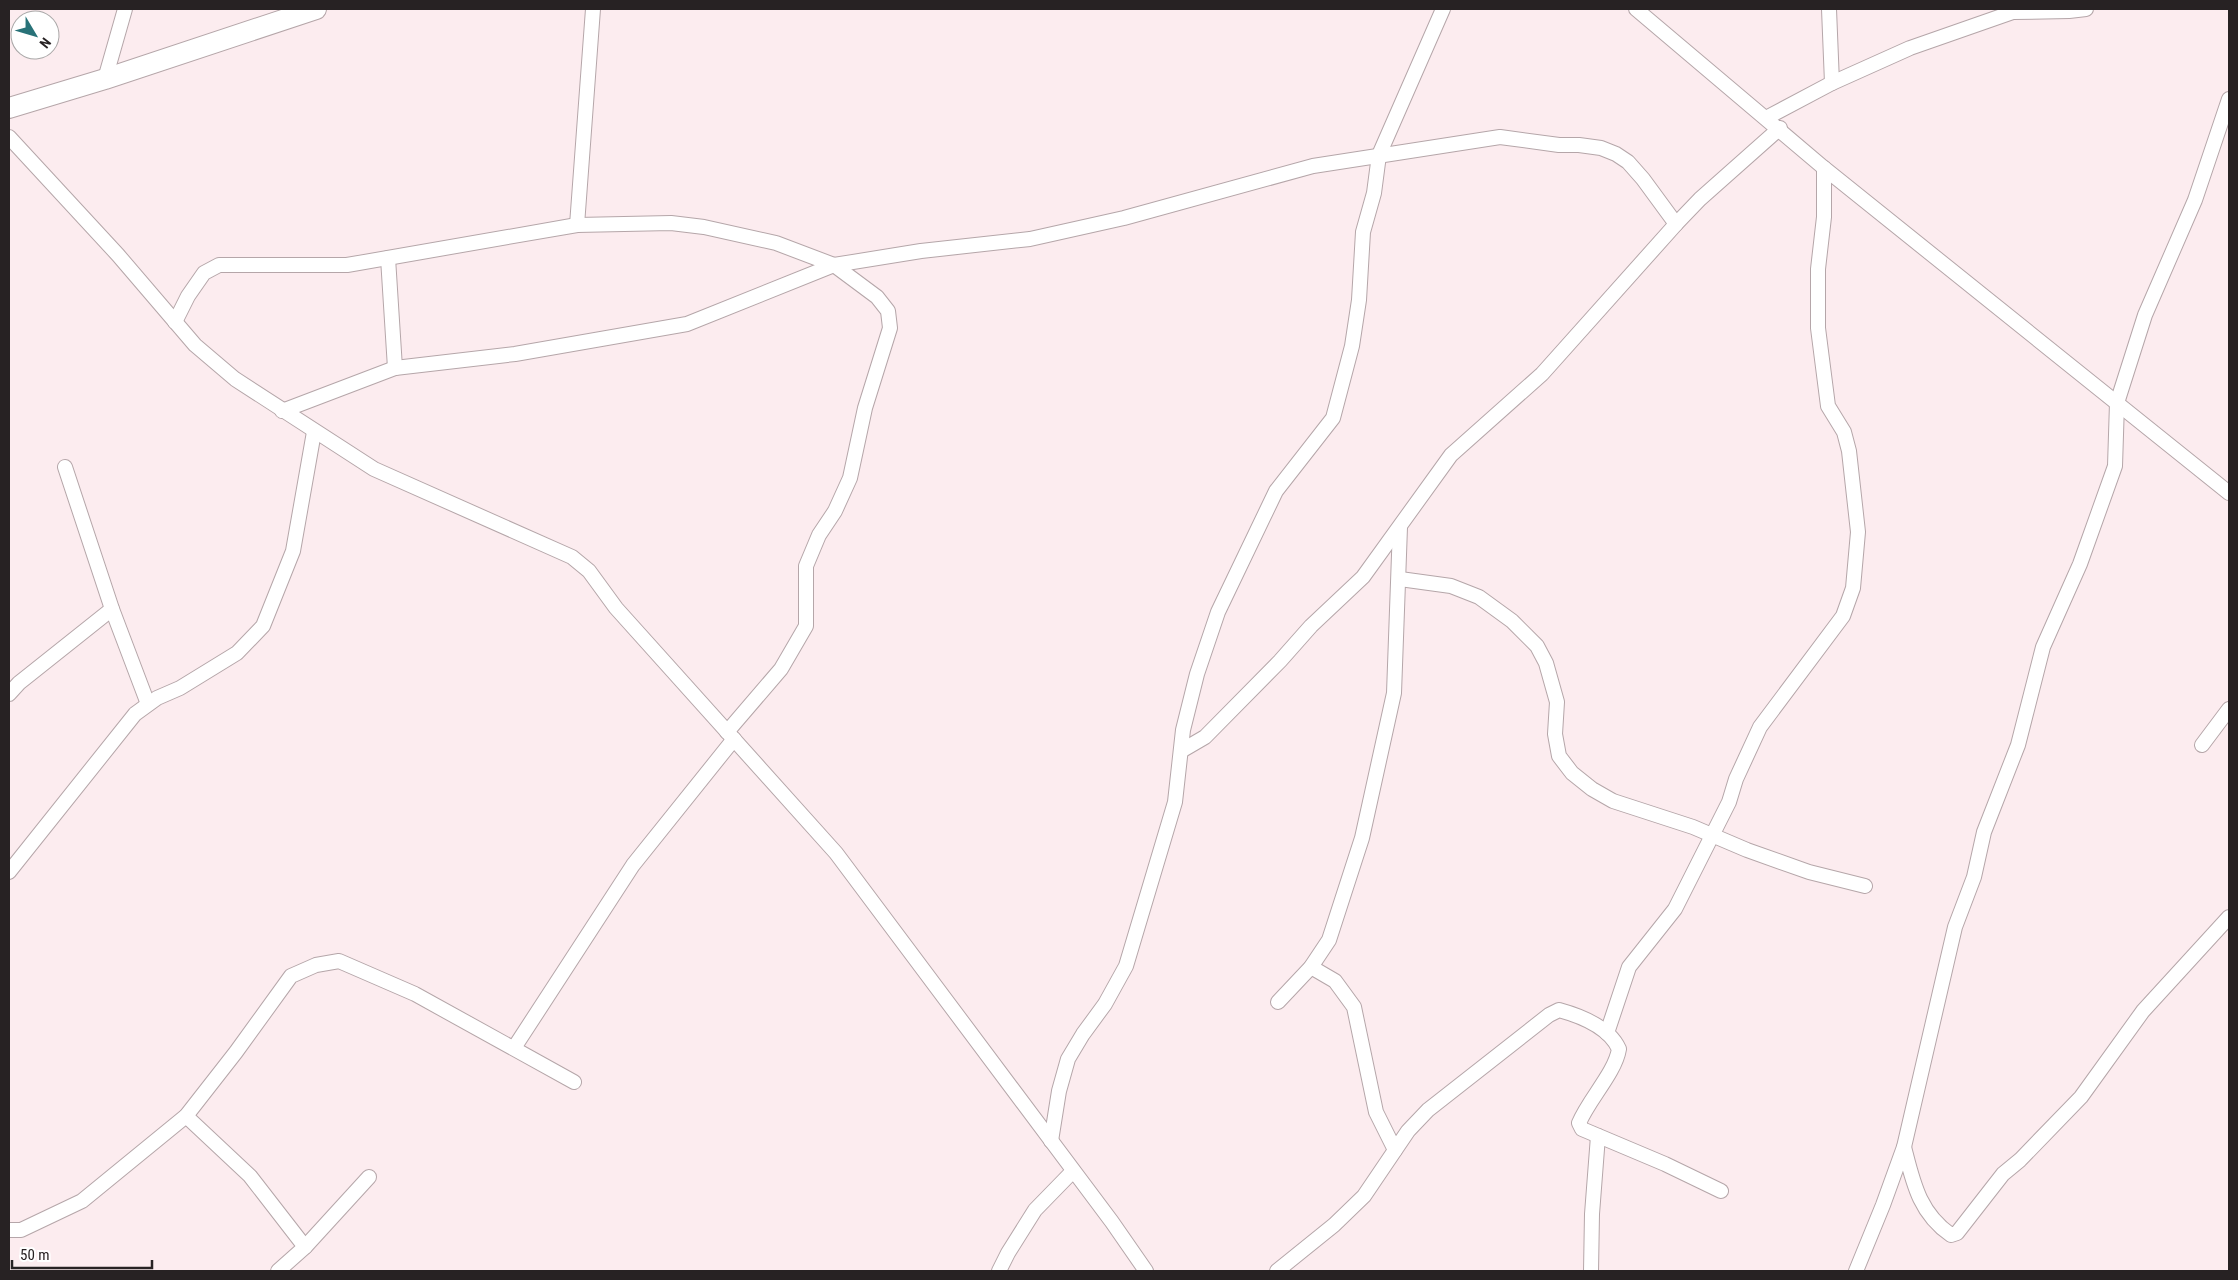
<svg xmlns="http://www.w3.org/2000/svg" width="2238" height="1280" font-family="'Roboto Condensed',sans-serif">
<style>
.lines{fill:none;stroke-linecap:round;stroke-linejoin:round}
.street-casing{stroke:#b5a6a9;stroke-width:16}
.secondary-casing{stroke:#b5a6a9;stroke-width:22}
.street{stroke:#fff;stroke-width:14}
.secondary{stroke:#fff;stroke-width:20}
</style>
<rect width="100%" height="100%" fill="#fcecef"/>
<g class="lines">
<g class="street-casing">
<g id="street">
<path d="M1636 9 1824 168 2229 493"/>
<path d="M1829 9 1832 83"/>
<path d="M105 79 125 9"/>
<path d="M1766 118 1832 83 1910 48 2013 12 2069 11 2086 9"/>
<path d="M9 137 118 255 195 345 235 379 374 469 572 557 589 571 616 608 836 853 1112 1222 1146 1271"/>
<path d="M577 225 593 9"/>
<path d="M388 258 395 368"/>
<path d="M175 322 188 296 204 273 219 265H347L577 225 671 223 704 227 776 243 834 265 877 297 888 311 890 328 865 408 850 478 835 511 819 535 806 566V626L781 669 727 732"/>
<path d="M282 411 395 368 515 354 687 324 834 265 921 251 1030 239 1124 218 1313 166 1500 137 1559 145H1579L1601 148 1616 154 1628 162 1643 179 1676 224"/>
<path d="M65 467 112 609 148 704"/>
<path d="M1400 579 1451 586 1479 597 1512 621 1537 646 1546 663 1557 702 1555 734 1559 756 1572 773 1592 789 1613 801 1693 827 1747 850 1809 872 1865 886"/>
<path d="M9 694 19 683 112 609"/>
<path d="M2202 745 2229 709"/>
<path d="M1181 751 1205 737 1280 661 1311 626 1363 577 1451 455 1542 374 1676 224 1700 199 1780 128"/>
<path d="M9 872 135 714 157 698 180 688 237 653 263 626 293 551 314 432"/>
<path d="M1311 967 1335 981 1354 1007 1376 1112 1395 1150"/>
<path d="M1278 1002 1311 967 1329 940 1362 838 1394 693 1400 527"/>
<path d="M1607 1033 1629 967 1675 909 1729 802 1736 779 1760 727 1843 616 1853 588 1858 532 1849 451 1844 432 1828 406 1818 328V269L1824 217V168"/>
<path d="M514 1048 633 865 734 739"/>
<path d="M186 1116 250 1176 305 1247"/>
<path d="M1051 1141 1059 1091 1068 1059 1083 1034 1105 1004 1126 966 1175 802 1183 730 1197 674 1218 612 1276 491 1333 418 1352 346 1359 300 1363 232 1374 193 1379 155 1443 9"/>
<path d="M1904 1147C1913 1182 1919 1213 1951 1235L1957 1233 2003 1174 2020 1160 2081 1097 2143 1011 2229 917"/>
<path d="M9 1230H21L82 1201 186 1116 236 1052 291 976 316 965 339 961 415 994 574 1082"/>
<path d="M278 1271 305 1247 369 1177"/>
<path d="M999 1271 1008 1253 1035 1210 1073 1171"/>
<path d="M1277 1271 1334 1225 1364 1196 1408 1131 1428 1110 1549 1015 1559 1010C1581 1016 1609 1027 1619 1049 1615 1073 1589 1099 1579 1123L1582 1129 1665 1164 1721 1191"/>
<path d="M1591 1271 1592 1214 1598 1136"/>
<path d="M1856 1271 1883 1205 1904 1147 1955 927 1974 877 1984 832 2018 745 2043 647 2080 564 2115 466 2117 403 2145 315 2195 200 2229 99"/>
</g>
</g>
<g class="secondary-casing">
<path id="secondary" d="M9 108 105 79 316 9"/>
</g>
<use href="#street" class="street"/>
<use href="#secondary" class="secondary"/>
</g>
<rect width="2238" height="1280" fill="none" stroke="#272223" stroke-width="20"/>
<g transform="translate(35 35) rotate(128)"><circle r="24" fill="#ffffff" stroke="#a9a7a7"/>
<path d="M0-4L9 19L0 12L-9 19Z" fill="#287278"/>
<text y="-8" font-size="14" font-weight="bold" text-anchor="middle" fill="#272223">N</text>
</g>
<path d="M12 1260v8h140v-8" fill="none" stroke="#272223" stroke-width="2.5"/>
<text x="20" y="1260" font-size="15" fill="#272223" stroke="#ffffff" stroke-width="4" paint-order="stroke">50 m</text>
</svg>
